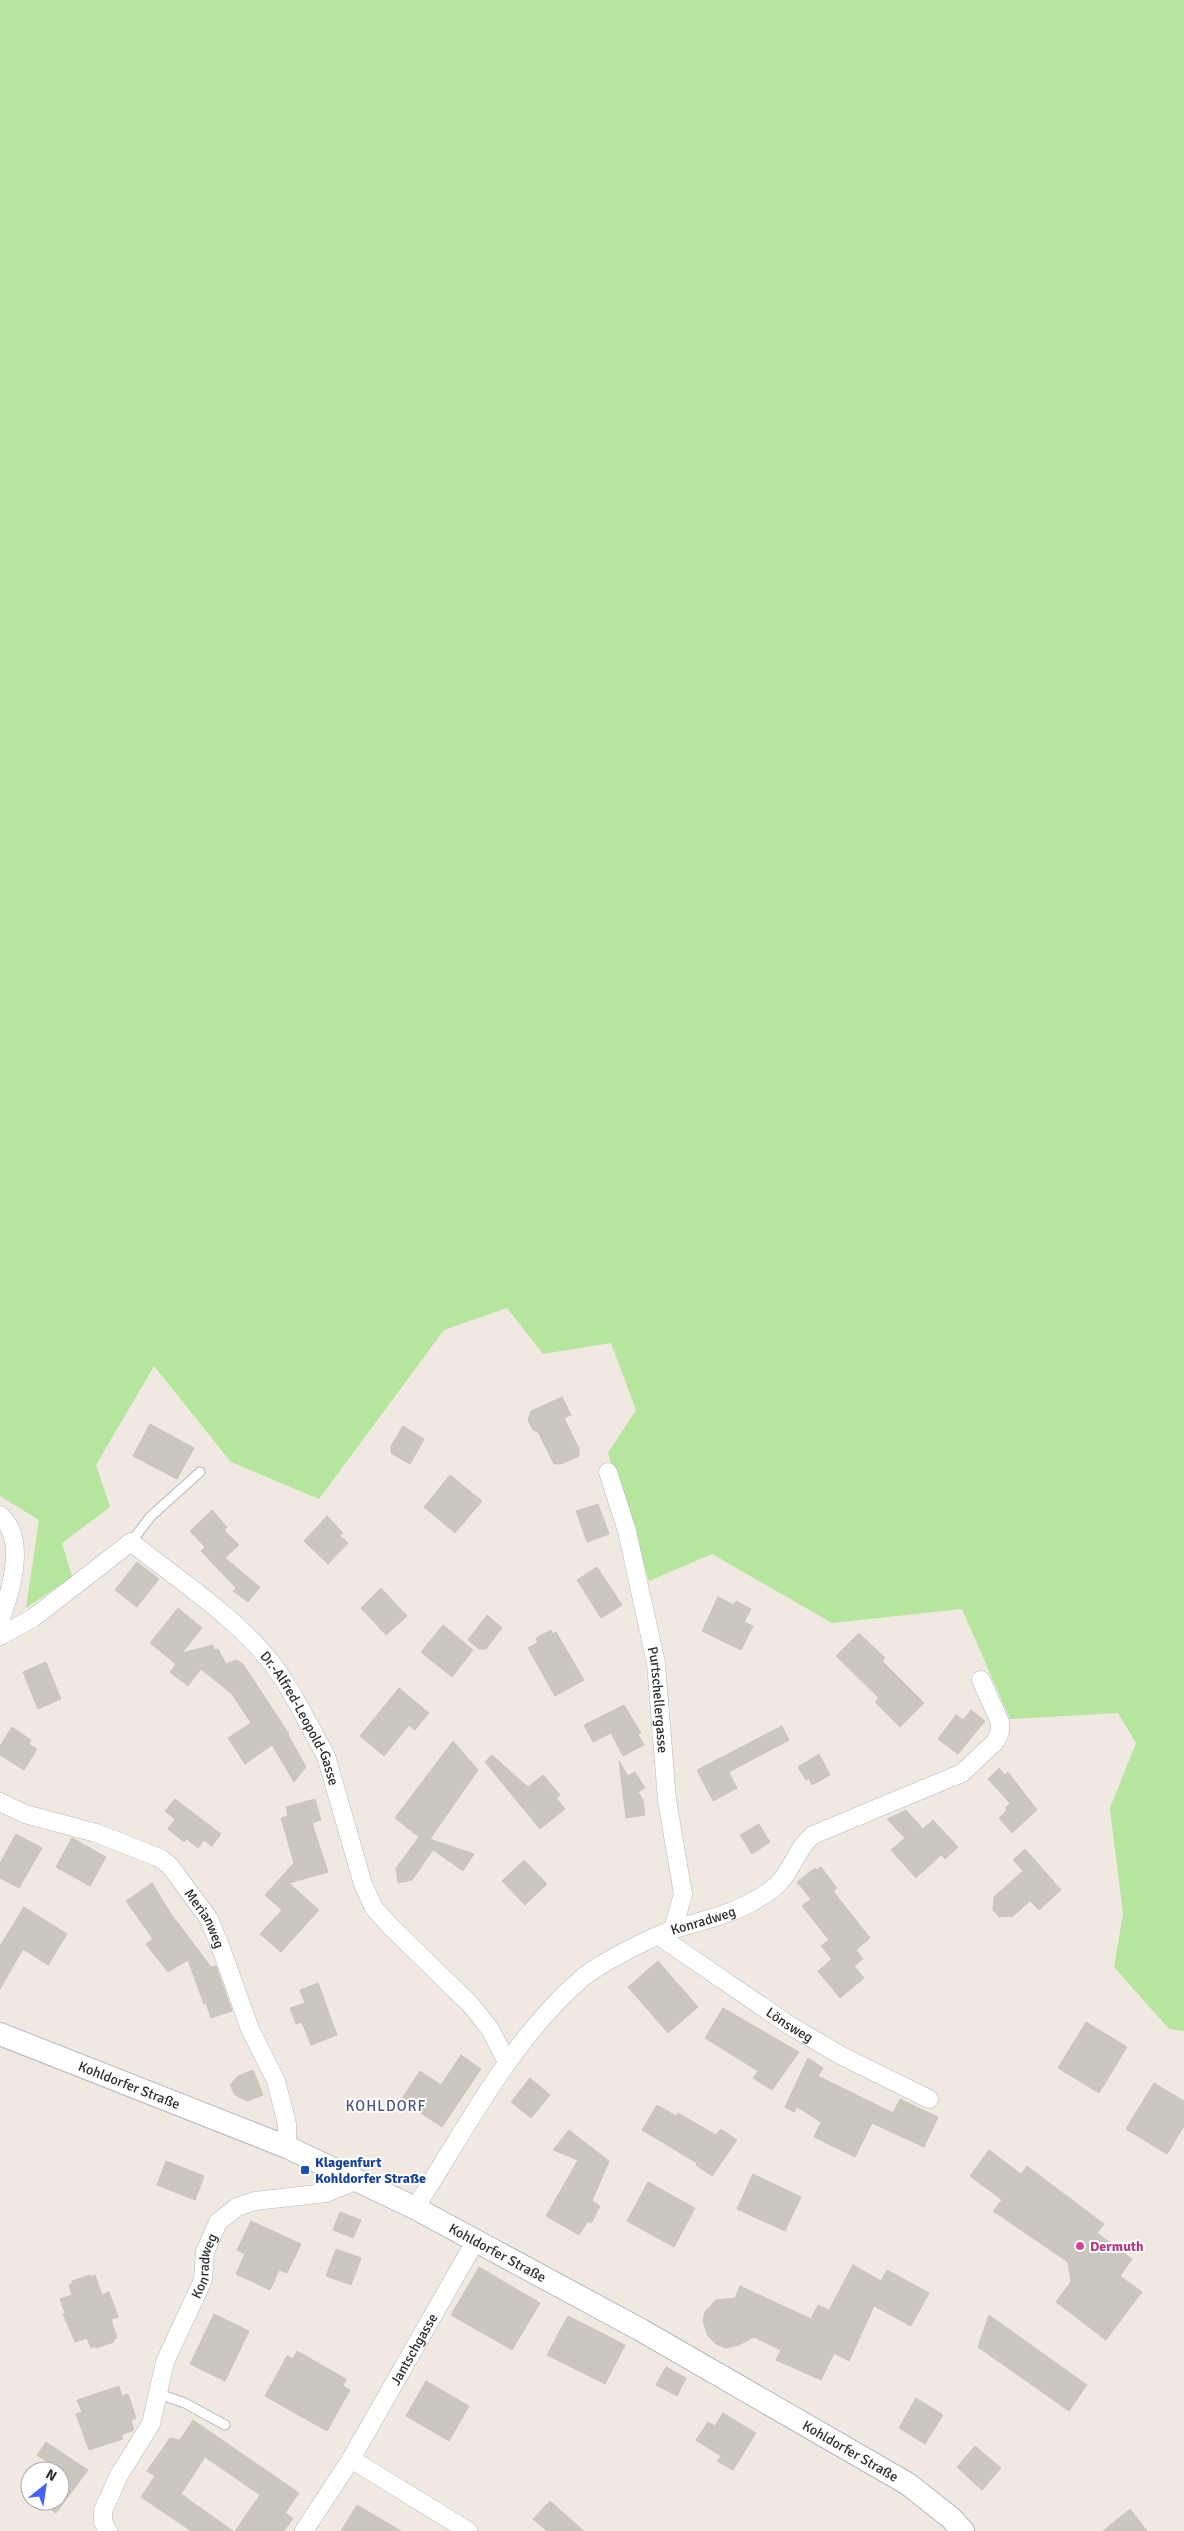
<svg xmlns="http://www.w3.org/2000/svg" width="1184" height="2531" font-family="Signika,sans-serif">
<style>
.green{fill:#b6e59e}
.building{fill:#cbc7bf;stroke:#cbc5ba}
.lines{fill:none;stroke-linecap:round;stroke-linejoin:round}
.service-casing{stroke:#b4b7c1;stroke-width:11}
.minor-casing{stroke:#b4b7c1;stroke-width:19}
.tertiary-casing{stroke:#b4b7c1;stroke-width:24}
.service{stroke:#fff;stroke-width:9}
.minor{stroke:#fff;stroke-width:18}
.tertiary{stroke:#fff;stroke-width:22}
.transit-dot{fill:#1a4fb4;stroke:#fff;stroke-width:2}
.hotel-dot{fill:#d1479c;stroke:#fff;stroke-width:2}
.labels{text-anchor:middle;stroke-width:4;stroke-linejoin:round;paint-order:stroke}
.street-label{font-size:14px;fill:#2e2e2e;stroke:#fff}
.transit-label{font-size:14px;font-weight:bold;fill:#164399;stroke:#fff;text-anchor:start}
.hotel-label{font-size:14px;font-weight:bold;fill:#b23c85;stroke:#fff;text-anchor:start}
.neighbourhood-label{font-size:15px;letter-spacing:1px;fill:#4d5680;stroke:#fff}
</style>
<rect width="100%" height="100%" fill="#efe9e1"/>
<path class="green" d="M0 0H1184V2031L1169 2029 1114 1967 1123 1914 1110 1808 1136 1743 1118 1713 1010 1719 962 1609 832 1623 712 1554 649 1581 608 1453 636 1410 611 1343 543 1354 507 1308 444 1330 319 1499 231 1462 154 1366 96 1465 110 1507 62 1543 72 1577 26 1608 39 1520 0 1496Z"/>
<g class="building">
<path d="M562 1397 571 1415 564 1418 579 1449V1456L561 1464H554L538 1432 533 1430 528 1420 531 1411Z"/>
<path d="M150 1424 194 1448 177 1479 133 1456Z"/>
<path d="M403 1426 424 1439 410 1464 391 1453V1446Z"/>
<path d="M450 1475 482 1501 455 1533 424 1507Z"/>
<path d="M598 1504 609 1534 587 1542 576 1511Z"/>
<path d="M212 1510 227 1527 224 1530 239 1545 225 1558 260 1587 248 1602 233 1591 236 1588 201 1551 205 1547 190 1531Z"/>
<path d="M327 1516 343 1533 340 1536 348 1543 328 1564 304 1541Z"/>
<path d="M137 1562 159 1579 137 1607 115 1590Z"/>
<path d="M597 1567 622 1605 601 1618 577 1580Z"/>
<path d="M381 1588 407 1616 386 1635 361 1608Z"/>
<path d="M718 1597 734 1605 736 1601 751 1609 744 1622 753 1626 741 1650 702 1631Z"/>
<path d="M178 1608 202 1628 182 1653 213 1645 214 1650 218 1649 226 1664 236 1660 243 1664 289 1734 288 1735 306 1767 294 1782 272 1745 245 1764 228 1738 251 1723 232 1694 201 1669 188 1686 170 1672 176 1664 150 1643Z"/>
<path d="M487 1615 502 1628 486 1649H479L468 1640Z"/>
<path d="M443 1625 473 1650 452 1677 421 1652Z"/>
<path d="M551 1630 553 1634 556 1632 584 1680 555 1696 528 1648 538 1642 536 1638Z"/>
<path d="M859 1633 885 1658 882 1661 924 1703 900 1727 875 1702 879 1698 836 1656Z"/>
<path d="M46 1662 61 1699 38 1709 23 1672Z"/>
<path d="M399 1688 429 1713 415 1730 409 1725 384 1756 360 1736Z"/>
<path d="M624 1705 641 1733 638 1734 644 1745 623 1756 611 1733 593 1742 584 1725Z"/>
<path d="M971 1710 985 1721 958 1754 938 1739 956 1715 963 1720Z"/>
<path d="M782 1726 789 1740 729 1772 737 1788 713 1801 697 1770Z"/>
<path d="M12 1727 31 1740 29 1744 37 1749 24 1770 0 1755V1746Z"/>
<path d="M453 1741 478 1770 430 1839 474 1854 463 1871 433 1850 412 1880 398 1883 396 1868 419 1837 395 1818Z"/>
<path d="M819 1754 830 1775 812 1785 809 1778 806 1780 798 1767Z"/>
<path d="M492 1755 528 1787 543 1775 560 1795 556 1798 565 1809 540 1829 485 1762Z"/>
<path d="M619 1761 628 1776 635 1772 645 1788 638 1792 643 1800 645 1815 626 1818Z"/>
<path d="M999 1768 1005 1775 1008 1772 1037 1810 1012 1833 999 1818 1007 1810 1005 1808 1010 1803 988 1779Z"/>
<path d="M175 1799 221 1834 212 1846 204 1840 198 1848 187 1839 184 1842 168 1829 175 1819 165 1811Z"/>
<path d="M315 1799 321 1820 312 1823 328 1872 289 1883 319 1910 281 1952 260 1934 282 1910 265 1895 294 1863 281 1818 288 1816 286 1807Z"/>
<path d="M906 1810 923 1829 933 1820 958 1847 945 1859 941 1855 916 1878 891 1850 905 1838 887 1819Z"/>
<path d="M759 1824 770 1842 752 1854 740 1835Z"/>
<path d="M16 1834 42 1848 19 1888 0 1878V1863Z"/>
<path d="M72 1838 106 1857 90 1886 56 1867Z"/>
<path d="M1025 1849 1061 1890 1039 1910 1030 1901 1012 1917 1010 1916 999 1917 993 1910 994 1897 1023 1871 1013 1860Z"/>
<path d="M524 1860 547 1884 525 1905 502 1881Z"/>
<path d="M821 1867 837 1888 833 1891 870 1938 856 1950 863 1959 854 1966 864 1978 840 1998 818 1971 832 1959 821 1946 829 1940 802 1906 811 1899 797 1882 815 1868 817 1870Z"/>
<path d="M152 1883 171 1914 211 1967 216 1966 232 2011 211 2018 206 2003 204 2004 188 1960 168 1972 146 1944 153 1939 126 1901Z"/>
<path d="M24 1907 67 1934 48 1965 23 1949 0 1989V1946Z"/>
<path d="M658 1961 698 2007 668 2033 628 1987Z"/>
<path d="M318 1983 337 2035 311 2045 302 2022 296 2024 290 2008 305 2003 300 1990Z"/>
<path d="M723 2008 799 2052 772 2090 753 2078 758 2071 705 2038Z"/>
<path d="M1086 2022 1127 2047 1099 2093 1058 2068Z"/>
<path d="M461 2055 481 2069 442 2127 401 2100 420 2071 441 2085Z"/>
<path d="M808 2058 823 2068 818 2076 893 2113 900 2099 938 2117 924 2147 872 2123 855 2157 814 2137 821 2122 797 2107 794 2112 785 2107Z"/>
<path d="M253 2070 263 2095 247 2101 235 2095 230 2085 238 2076Z"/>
<path d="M530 2078 550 2095 531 2118 511 2102Z"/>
<path d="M1154 2083 1184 2101V2126L1167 2154 1126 2129Z"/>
<path d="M657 2105 676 2116 678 2113 716 2135 721 2129 737 2140 712 2176 696 2165 697 2163 642 2130Z"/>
<path d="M569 2130 609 2161 592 2201 600 2206 591 2223 588 2221 579 2235 546 2216 578 2160 553 2150Z"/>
<path d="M989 2150 1021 2174 1027 2166 1104 2224 1097 2233 1132 2259 1120 2276 1142 2292 1106 2340 1056 2302 1071 2282 1068 2262 993 2211 1002 2200 970 2176Z"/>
<path d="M166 2161 204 2176 195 2200 157 2185Z"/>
<path d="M753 2174 801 2197 785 2231 737 2209Z"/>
<path d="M648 2182 695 2208 674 2247 627 2221Z"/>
<path d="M340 2212 361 2220 353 2238 333 2230Z"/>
<path d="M251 2221 301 2244 287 2273 279 2270 270 2290 236 2274 245 2254 237 2250Z"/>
<path d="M336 2249 361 2258 351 2285 326 2276Z"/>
<path d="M853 2265 881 2281 887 2270 929 2293 911 2326 874 2306 849 2361 834 2353 821 2380 776 2360 781 2350 754 2337 739 2345 726 2348 716 2344 708 2336 703 2321 705 2312 716 2300 735 2298 740 2286 811 2319 818 2305 829 2310Z"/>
<path d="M479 2267 540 2303 512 2350 451 2315Z"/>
<path d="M90 2275 91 2277 95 2275 102 2295 109 2292 118 2317 111 2319 117 2338 113 2340 114 2342 96 2348 95 2346 91 2348 87 2338 75 2342 63 2314 65 2313 60 2299 72 2295 69 2285 73 2283 72 2281Z"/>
<path d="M214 2314 249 2331 225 2381 190 2364Z"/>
<path d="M989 2315 1087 2385 1069 2411 978 2347Z"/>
<path d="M568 2316 625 2345 605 2384 547 2355Z"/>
<path d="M297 2351 346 2379 343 2386 350 2390 327 2431 265 2396 287 2356 293 2359Z"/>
<path d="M666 2367 686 2378 677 2396 656 2385Z"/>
<path d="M426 2381 469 2406 449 2441 406 2416Z"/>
<path d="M119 2386 122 2396 128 2394 136 2418 131 2420 134 2430 121 2435 123 2439 89 2450 76 2414 82 2412 77 2400Z"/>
<path d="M916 2398 943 2415 925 2444 899 2428Z"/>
<path d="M723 2413 756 2433 733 2470 717 2461 721 2456 696 2440 708 2422 715 2426Z"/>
<path d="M193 2420 299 2493 285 2513 293 2518 284 2531H235L260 2495 205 2457 181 2494 233 2531H191L141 2497 155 2476 147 2471 170 2438 180 2440Z"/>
<path d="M46 2442 88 2470 56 2513 39 2501H60V2471H38L46 2461 37 2455Z"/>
<path d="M975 2446 1001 2468 982 2490 957 2467Z"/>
<path d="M550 2501 584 2531H547L533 2519Z"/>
<path d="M357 2505 401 2531H341Z"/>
<path d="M1130 2509 1147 2531H1103Z"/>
</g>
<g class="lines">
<g class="service-casing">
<g id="service">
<path d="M131 1542 151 1516 200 1472"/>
<path d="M159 2394 185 2403 225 2425"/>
</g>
</g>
<g class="minor-casing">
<g id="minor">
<path id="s1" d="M608 1472 627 1531 656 1663 667 1800 683 1894 673 1930"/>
<path d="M0 1515C28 1539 10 1593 0 1622"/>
<path id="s2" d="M0 1636 33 1618 131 1542C177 1579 242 1621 276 1669 293 1692 306 1720 320 1745L326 1756 363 1884 374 1908 390 1926 471 2005 490 2029 507 2062"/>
<path id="s3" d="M0 1802 25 1814 96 1833 160 1858 170 1866 209 1919 222 1951 250 2029 276 2081 287 2124V2147"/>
<path id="s4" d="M659 1936 789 2025 842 2056 929 2099"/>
<path id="s5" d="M415 2208C466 2129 510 2041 581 1979 598 1964 653 1936 675 1929 703 1920 731 1915 757 1899 766 1894 777 1887 783 1878 794 1864 799 1846 813 1835L962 1773 995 1742 1000 1732V1722L981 1680"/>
<path id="s6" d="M108 2531 103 2522V2511L119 2475 151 2424 165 2362 203 2280 205 2252 218 2222 237 2207 255 2201 326 2193 358 2180"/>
<path d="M304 2531 351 2459"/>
<path id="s7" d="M468 2531 351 2459 476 2240"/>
</g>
</g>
<g class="tertiary-casing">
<g id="tertiary">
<path id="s8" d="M0 2034 287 2147 415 2208 641 2330 908 2484 951 2518 963 2531"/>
</g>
</g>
<use href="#service" class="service"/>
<use href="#minor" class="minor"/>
<use href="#tertiary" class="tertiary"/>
</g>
<rect class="transit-dot" x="300" y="2165" width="10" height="10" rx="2.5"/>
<circle class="hotel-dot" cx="1080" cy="2246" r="5"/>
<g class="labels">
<g class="street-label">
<text dy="5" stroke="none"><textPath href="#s1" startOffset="234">Purtschellergasse</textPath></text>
<text dy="5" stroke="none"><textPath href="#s2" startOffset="410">Dr.-Alfred-Leopold-Gasse</textPath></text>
<text dy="5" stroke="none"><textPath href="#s3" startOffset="246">Merianweg</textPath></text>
<text dy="5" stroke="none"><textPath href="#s5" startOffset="420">Konradweg</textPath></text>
<text dy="5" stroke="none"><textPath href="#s4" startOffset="158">Lönsweg</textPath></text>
<text dy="5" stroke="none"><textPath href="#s8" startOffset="139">Kohldorfer Straße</textPath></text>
<text dy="5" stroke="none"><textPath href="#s8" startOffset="544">Kohldorfer Straße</textPath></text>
<text dy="5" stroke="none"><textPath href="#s6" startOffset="289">Konradweg</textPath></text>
<text dy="5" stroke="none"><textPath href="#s7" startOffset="264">Jantschgasse</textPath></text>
<text dy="5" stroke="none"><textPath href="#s8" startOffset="949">Kohldorfer Straße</textPath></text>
</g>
<g class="transit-label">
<text x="315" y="2167">Klagenfurt<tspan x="315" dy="16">Kohldorfer Straße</tspan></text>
</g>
<g class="hotel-label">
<text x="1090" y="2251">Dermuth</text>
</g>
<g class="neighbourhood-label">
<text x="386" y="2111">KOHLDORF</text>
</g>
</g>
<g transform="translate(45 2486) rotate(30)"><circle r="24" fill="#ffffff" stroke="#ababab"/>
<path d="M0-4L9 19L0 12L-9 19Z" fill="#4264fb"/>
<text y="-8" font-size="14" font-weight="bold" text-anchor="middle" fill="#2e2e2e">N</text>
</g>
</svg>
